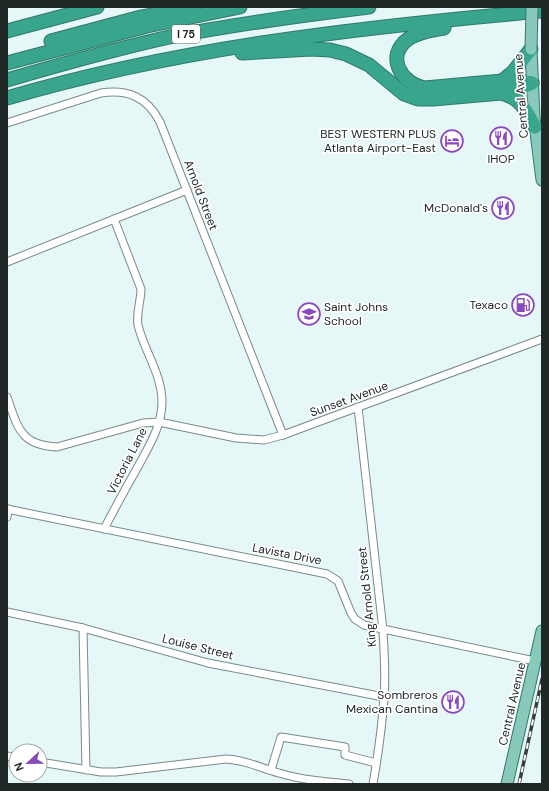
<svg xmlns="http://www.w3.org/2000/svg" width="549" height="791" font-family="'DM Sans',sans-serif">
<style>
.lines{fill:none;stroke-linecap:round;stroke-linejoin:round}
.street-casing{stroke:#7a8a8b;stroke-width:9}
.primary-casing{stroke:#307969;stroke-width:13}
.highway-casing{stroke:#307969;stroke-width:15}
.street{stroke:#fff;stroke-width:7}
.primary{stroke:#88c9bb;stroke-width:11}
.highway{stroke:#39a58d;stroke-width:13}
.rail-casing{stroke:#363e3e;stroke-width:3.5}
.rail{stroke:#fff;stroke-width:2;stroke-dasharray:6;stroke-linecap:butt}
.primary-bridge-casing{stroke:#307969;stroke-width:13;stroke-linecap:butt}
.primary-bridge{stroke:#88c9bb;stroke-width:11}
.labels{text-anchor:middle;stroke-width:3.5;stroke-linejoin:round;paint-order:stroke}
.shield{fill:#fff;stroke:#636868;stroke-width:1}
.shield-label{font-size:11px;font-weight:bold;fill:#202727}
.street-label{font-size:12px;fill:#202727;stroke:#fff}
.poi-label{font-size:12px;fill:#202727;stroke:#fff;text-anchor:end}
</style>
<rect width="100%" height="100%" fill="#e5f7f7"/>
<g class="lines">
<g class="street-casing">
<g id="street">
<path d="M7 123 101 93C128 89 147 97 160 122L283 435"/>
<path d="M7 262 187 190"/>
<path d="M7 397C18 428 20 445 57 447L143 423 159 422 236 438 264 440 283 435 542 339"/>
<path d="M358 407 383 630C384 652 386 675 384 698 382 727 378 755 373 784"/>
<path d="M7 509 327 574 338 581 351 613 355 619 364 625 535 661"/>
<path d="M7 517 8 509"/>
<path d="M104 529C114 510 124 491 135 472 146 451 162 428 162 402 162 374 144 351 138 325 136 312 141 301 141 289L114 219"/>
<path d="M7 612 83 628 208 663 384 697"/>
<path d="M83 628 86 770"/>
<path d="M7 756 16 758"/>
<path d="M40 762 101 772H116L226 759C247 760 260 768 279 773 302 780 326 782 349 784"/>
<path d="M271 770 281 737 345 747V755L376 763"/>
</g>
</g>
<g class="primary-casing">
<g id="primary">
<path d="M531 49 534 117 542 180"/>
<path d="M507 784 542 631"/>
</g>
</g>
<g class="highway-casing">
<g id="highway">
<path d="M444 28C432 30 418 32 408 39 385 56 401 84 425 88L514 80 532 83"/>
<path d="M7 31 97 7"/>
<path d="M51 41 141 17 193 7"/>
<path d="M242 53 311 49 330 50 346 54 369 65 404 94 418 99H433L501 93 516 90 532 83"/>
<path d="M7 63 147 26 240 7"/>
<path d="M7 80C62 64 118 48 174 36 238 24 303 15 369 7"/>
<path d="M502 81 513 72 531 49"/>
<path d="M501 93C521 98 526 110 535 127"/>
<path d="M7 98C181 47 362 27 542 11"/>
</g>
</g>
<use href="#street" class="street"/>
<use href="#primary" class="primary"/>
<use href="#highway" class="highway"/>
<g class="rail-casing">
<path id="rail" d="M519 784 542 679"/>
</g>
<use href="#rail" class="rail"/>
<g class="primary-bridge-casing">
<path id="primary-bridge" d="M531 49 532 9"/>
</g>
<use href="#primary-bridge" class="primary-bridge"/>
</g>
<defs>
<g id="restaurant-ring" transform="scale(1.15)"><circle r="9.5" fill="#fff" stroke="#8949bf" stroke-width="1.5"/><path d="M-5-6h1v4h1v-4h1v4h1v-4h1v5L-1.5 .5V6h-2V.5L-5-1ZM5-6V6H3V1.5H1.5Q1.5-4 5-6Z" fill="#8949bf"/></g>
<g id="hotel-ring" transform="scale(1.15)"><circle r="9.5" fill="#fff" stroke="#8949bf" stroke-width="1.5"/><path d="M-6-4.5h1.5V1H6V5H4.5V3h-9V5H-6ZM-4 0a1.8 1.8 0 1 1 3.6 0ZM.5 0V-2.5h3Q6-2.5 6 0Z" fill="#8949bf"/></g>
<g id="fuel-ring" transform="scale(1.15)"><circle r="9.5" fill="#fff" stroke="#8949bf" stroke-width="1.5"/><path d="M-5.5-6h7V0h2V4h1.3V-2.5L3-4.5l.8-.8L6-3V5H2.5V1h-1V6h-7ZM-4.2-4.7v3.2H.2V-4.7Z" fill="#8949bf"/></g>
<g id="school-ring" transform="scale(1.15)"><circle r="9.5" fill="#fff" stroke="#8949bf" stroke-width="1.5"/><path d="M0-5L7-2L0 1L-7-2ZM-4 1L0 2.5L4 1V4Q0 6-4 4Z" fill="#8949bf"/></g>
</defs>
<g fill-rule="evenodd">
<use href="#restaurant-ring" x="501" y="138"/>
<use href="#hotel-ring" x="452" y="141"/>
<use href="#restaurant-ring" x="503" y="208"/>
<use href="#fuel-ring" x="523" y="305"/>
<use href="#school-ring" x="309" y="314"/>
<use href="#restaurant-ring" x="453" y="702"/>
</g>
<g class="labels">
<rect class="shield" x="172" y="25" width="28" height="18" rx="3"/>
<g class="shield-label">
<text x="186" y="38">I 75</text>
</g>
<g class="street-label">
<text transform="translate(521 96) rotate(-94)" y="4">Central Avenue</text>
<text transform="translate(201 195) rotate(69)" y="4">Arnold Street</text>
<text transform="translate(349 399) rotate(-20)" y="4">Sunset Avenue</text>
<text transform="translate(127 461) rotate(-63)" y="4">Victoria Lane</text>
<text transform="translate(287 554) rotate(11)" y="4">Lavista Drive</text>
<text transform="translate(367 597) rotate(-96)" y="4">King Arnold Street</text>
<text transform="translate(198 647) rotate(14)" y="4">Louise Street</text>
<text transform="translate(512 704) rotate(-77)" y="4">Central Avenue</text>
</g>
<g class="poi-label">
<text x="436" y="138">BEST WESTERN PLUS<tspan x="436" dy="14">Atlanta Airport-East</tspan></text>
<text x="501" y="163" text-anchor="middle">IHOP</text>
<text x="488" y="212">McDonald's</text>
<text x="508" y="309">Texaco</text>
<text x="324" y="311" text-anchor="start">Saint Johns<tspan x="324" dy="14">School</tspan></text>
<text x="438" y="699">Sombreros<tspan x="438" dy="14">Mexican Cantina</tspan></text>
</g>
</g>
<rect width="549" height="791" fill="none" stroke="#202727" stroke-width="16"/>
<g transform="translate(28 763) rotate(248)"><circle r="19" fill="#ffffff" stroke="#a6a9a9"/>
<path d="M0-3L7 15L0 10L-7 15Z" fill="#8949bf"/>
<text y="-6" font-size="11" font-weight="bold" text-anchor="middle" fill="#202727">N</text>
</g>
</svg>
